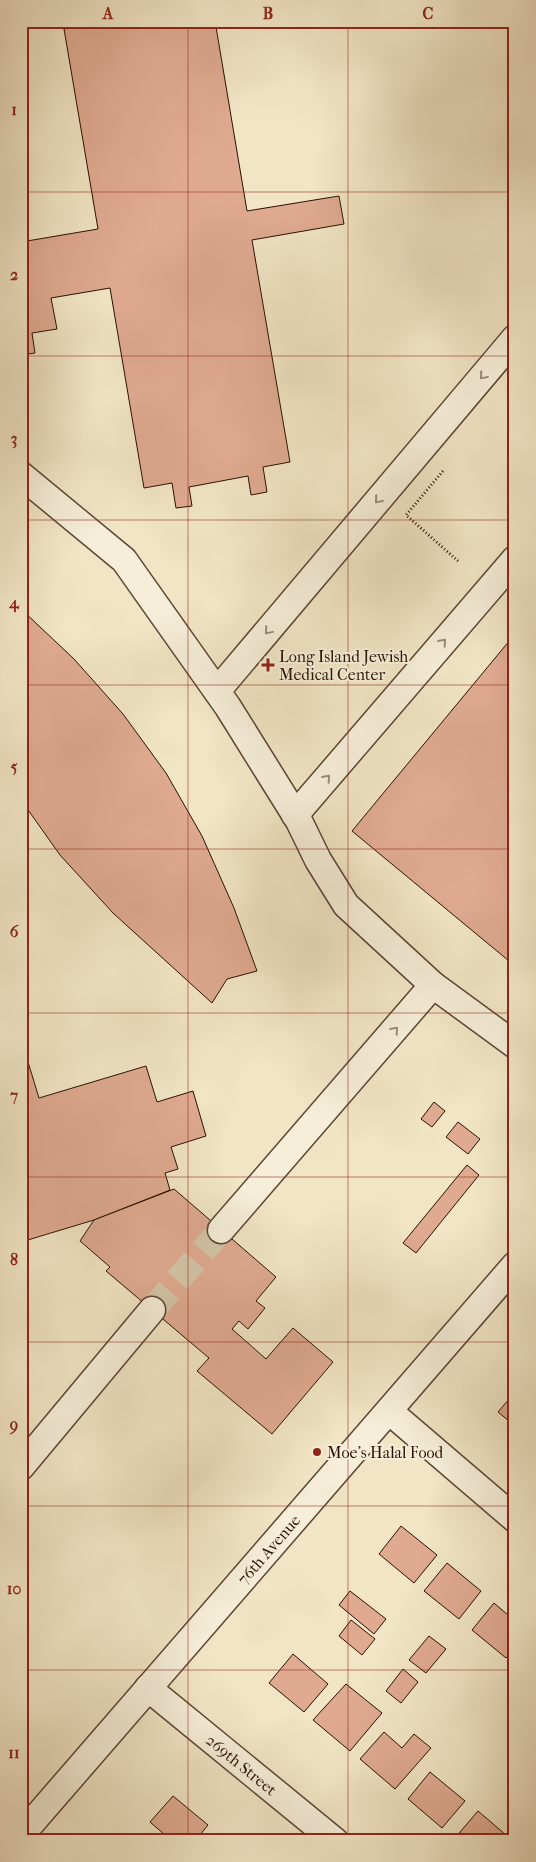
<svg xmlns="http://www.w3.org/2000/svg" width="536" height="1862" font-family="'IM FELL French Canon',serif">
<style>
.building{fill:#dfaa90;stroke:#291002}
.lines{fill:none;stroke-linecap:round;stroke-linejoin:round}
.street-tunnel{stroke:#d3c5a8;stroke-width:26;stroke-dasharray:26 13;stroke-linecap:butt}
.street-casing{stroke:#5b4533;stroke-width:29}
.path{stroke:#291002;stroke-width:3;stroke-dasharray:1 2.5;stroke-linecap:butt}
.street{stroke:#f6eed9;stroke-width:26}
.oneway{stroke:#9a8a78}
.grid{fill:none;stroke:#8f2418;stroke-width:1;stroke-opacity:0.55}
.poi-dot{fill:#8f2418;stroke:#f6eed9;stroke-width:2}
.labels{text-anchor:middle;stroke-width:4;stroke-linejoin:round;paint-order:stroke}
.poi-label{font-size:16px;fill:#291002;stroke:#f6eed9;text-anchor:start}
.street-label{font-size:16px;fill:#291002;stroke:#f6eed9}
.neatline{fill:none;stroke:#8f2418;stroke-width:2}
.grid-label{font-size:16px;text-anchor:middle;font-weight:bold;fill:#8f2418}
</style>
<rect width="100%" height="100%" fill="#f1e5c5"/>
<filter id="stains"><feTurbulence type="fractalNoise" baseFrequency=".004" numOctaves="4"/><feColorMatrix values="0 0 0 0 .2 0 0 0 0 .09 0 0 0 0 .02 0 0 0 .5 -.17"/></filter>
<radialGradient id="worn" r=".72"><stop offset=".6" stop-color="#630" stop-opacity="0"/><stop offset="1" stop-color="#630" stop-opacity=".3"/></radialGradient>
<g class="building">
<path d="M91 21H215L247 211 339 196 344 224 252 240 290 462 263 467 267 492 251 495 248 476 189 487 192 506 176 508 172 483 144 488 110 288 51 298 57 329 32 333 35 353 21 355V242L98 229 64 29 92 24Z"/>
<path d="M21 609 74 659 123 714 166 773 202 836 234 908 257 971 227 979 212 1003 113 913 60 855 21 800Z"/>
<path d="M515 634V966L352 831Z"/>
<path d="M21 1039 39 1098 146 1066 157 1102 193 1091 206 1136 171 1147 178 1169 165 1173 170 1190 94 1220 21 1242Z"/>
<path d="M434 1102 445 1111 432 1127 421 1119Z"/>
<path d="M458 1122 480 1139 468 1154 446 1137Z"/>
<path d="M467 1165 479 1175 416 1253 403 1243Z"/>
<path d="M174 1189 276 1277 256 1301 265 1308 248 1329 239 1321 232 1329 266 1359 293 1328 333 1362 272 1434 197 1371 209 1358 106 1271 110 1267 80 1241 94 1220Z"/>
<path d="M515 1392V1426L498 1412Z"/>
<path d="M401 1526 437 1555 414 1583 379 1554Z"/>
<path d="M447 1563 481 1591 459 1619 424 1591Z"/>
<path d="M350 1591 386 1619 374 1634 339 1605Z"/>
<path d="M494 1603 515 1621V1647L506 1658 472 1630Z"/>
<path d="M351 1620 375 1639 362 1655 339 1636Z"/>
<path d="M429 1636 446 1649 426 1673 409 1660Z"/>
<path d="M293 1654 328 1684 304 1712 269 1683Z"/>
<path d="M403 1669 418 1682 401 1703 386 1691Z"/>
<path d="M346 1684 382 1713 350 1751 313 1720Z"/>
<path d="M384 1732 402 1748 414 1734 431 1748 395 1789 360 1759Z"/>
<path d="M430 1772 465 1801 442 1828 408 1799Z"/>
<path d="M173 1796 208 1825 195 1841H172L150 1822Z"/>
<path d="M478 1811 513 1841H458L455 1838Z"/>
</g>
<g class="lines">
<path class="street-tunnel" d="M152 1310 221 1230"/>
<g class="street-casing">
<g id="street">
<path d="M21 475 124 560 228 707 299 821 318 860 346 905 433 985 515 1045"/>
<path d="M217 691 515 338"/>
<path d="M295 815 515 559"/>
<path d="M221 1230 433 985"/>
<path d="M389 1411 515 1519"/>
<path d="M21 1467 152 1310"/>
<path id="s1" d="M148 1688 335 1841"/>
<path id="s2" d="M21 1835 515 1265"/>
</g>
</g>
<path class="path" d="M443 471 406 515 458 561"/>
<use href="#street" class="street"/>
</g>
<defs><path id="oneway-chevron" d="M-2-3.5L2.5 0L-2 3.5" fill="none" stroke-width="1.6" stroke-linecap="round" stroke-linejoin="round" transform="scale(1.25)"/></defs>
<g class="oneway">
<use href="#oneway-chevron" transform="translate(483 376) rotate(130)"/>
<use href="#oneway-chevron" transform="translate(378 500) rotate(130)"/>
<use href="#oneway-chevron" transform="translate(268 631) rotate(130)"/>
<use href="#oneway-chevron" transform="translate(443 642) rotate(-49)"/>
<use href="#oneway-chevron" transform="translate(327 778) rotate(-49)"/>
<use href="#oneway-chevron" transform="translate(395 1030) rotate(-49)"/>
</g>
<path class="grid" d="M188 21V1841M348 21V1841M21 192H515M21 356H515M21 520H515M21 685H515M21 849H515M21 1013H515M21 1177H515M21 1342H515M21 1506H515M21 1670H515"/>
<g class="poi-dot">
<path d="M265.5 657.5h5v5h5v5h-5v5h-5v-5h-5v-5h5z"/>
<circle cx="317" cy="1452" r="5"/>
</g>
<g class="labels">
<g class="poi-label">
<text x="279" y="662">Long Island Jewish<tspan x="279" dy="18">Medical Center</tspan></text>
<text x="327" y="1458">Moe's Halal Food</text>
</g>
<g class="street-label">
<text dy="6" stroke="none"><textPath href="#s2" startOffset="378">76th Avenue</textPath></text>
<text dy="6" stroke="none"><textPath href="#s1" startOffset="121">269th Street</textPath></text>
</g>
</g>
<rect width="536" height="1862" fill="none" stroke="#f1e5c5" stroke-width="55"/>
<rect x="28" y="28" width="480" height="1806" class="neatline"/>
<g class="grid-label">
<text x="108" y="19">A</text>
<text x="268" y="19">B</text>
<text x="428" y="19">C</text>
<text x="14" y="115">1</text>
<text x="14" y="280">2</text>
<text x="14" y="444">3</text>
<text x="14" y="608">4</text>
<text x="14" y="772">5</text>
<text x="14" y="937">6</text>
<text x="14" y="1101">7</text>
<text x="14" y="1265">8</text>
<text x="14" y="1430">9</text>
<text x="14" y="1594">10</text>
<text x="14" y="1758">11</text>
</g>
<rect width="100%" height="100%" filter="url(#stains)"/>
<rect width="100%" height="100%" fill="url(#worn)"/>
</svg>
